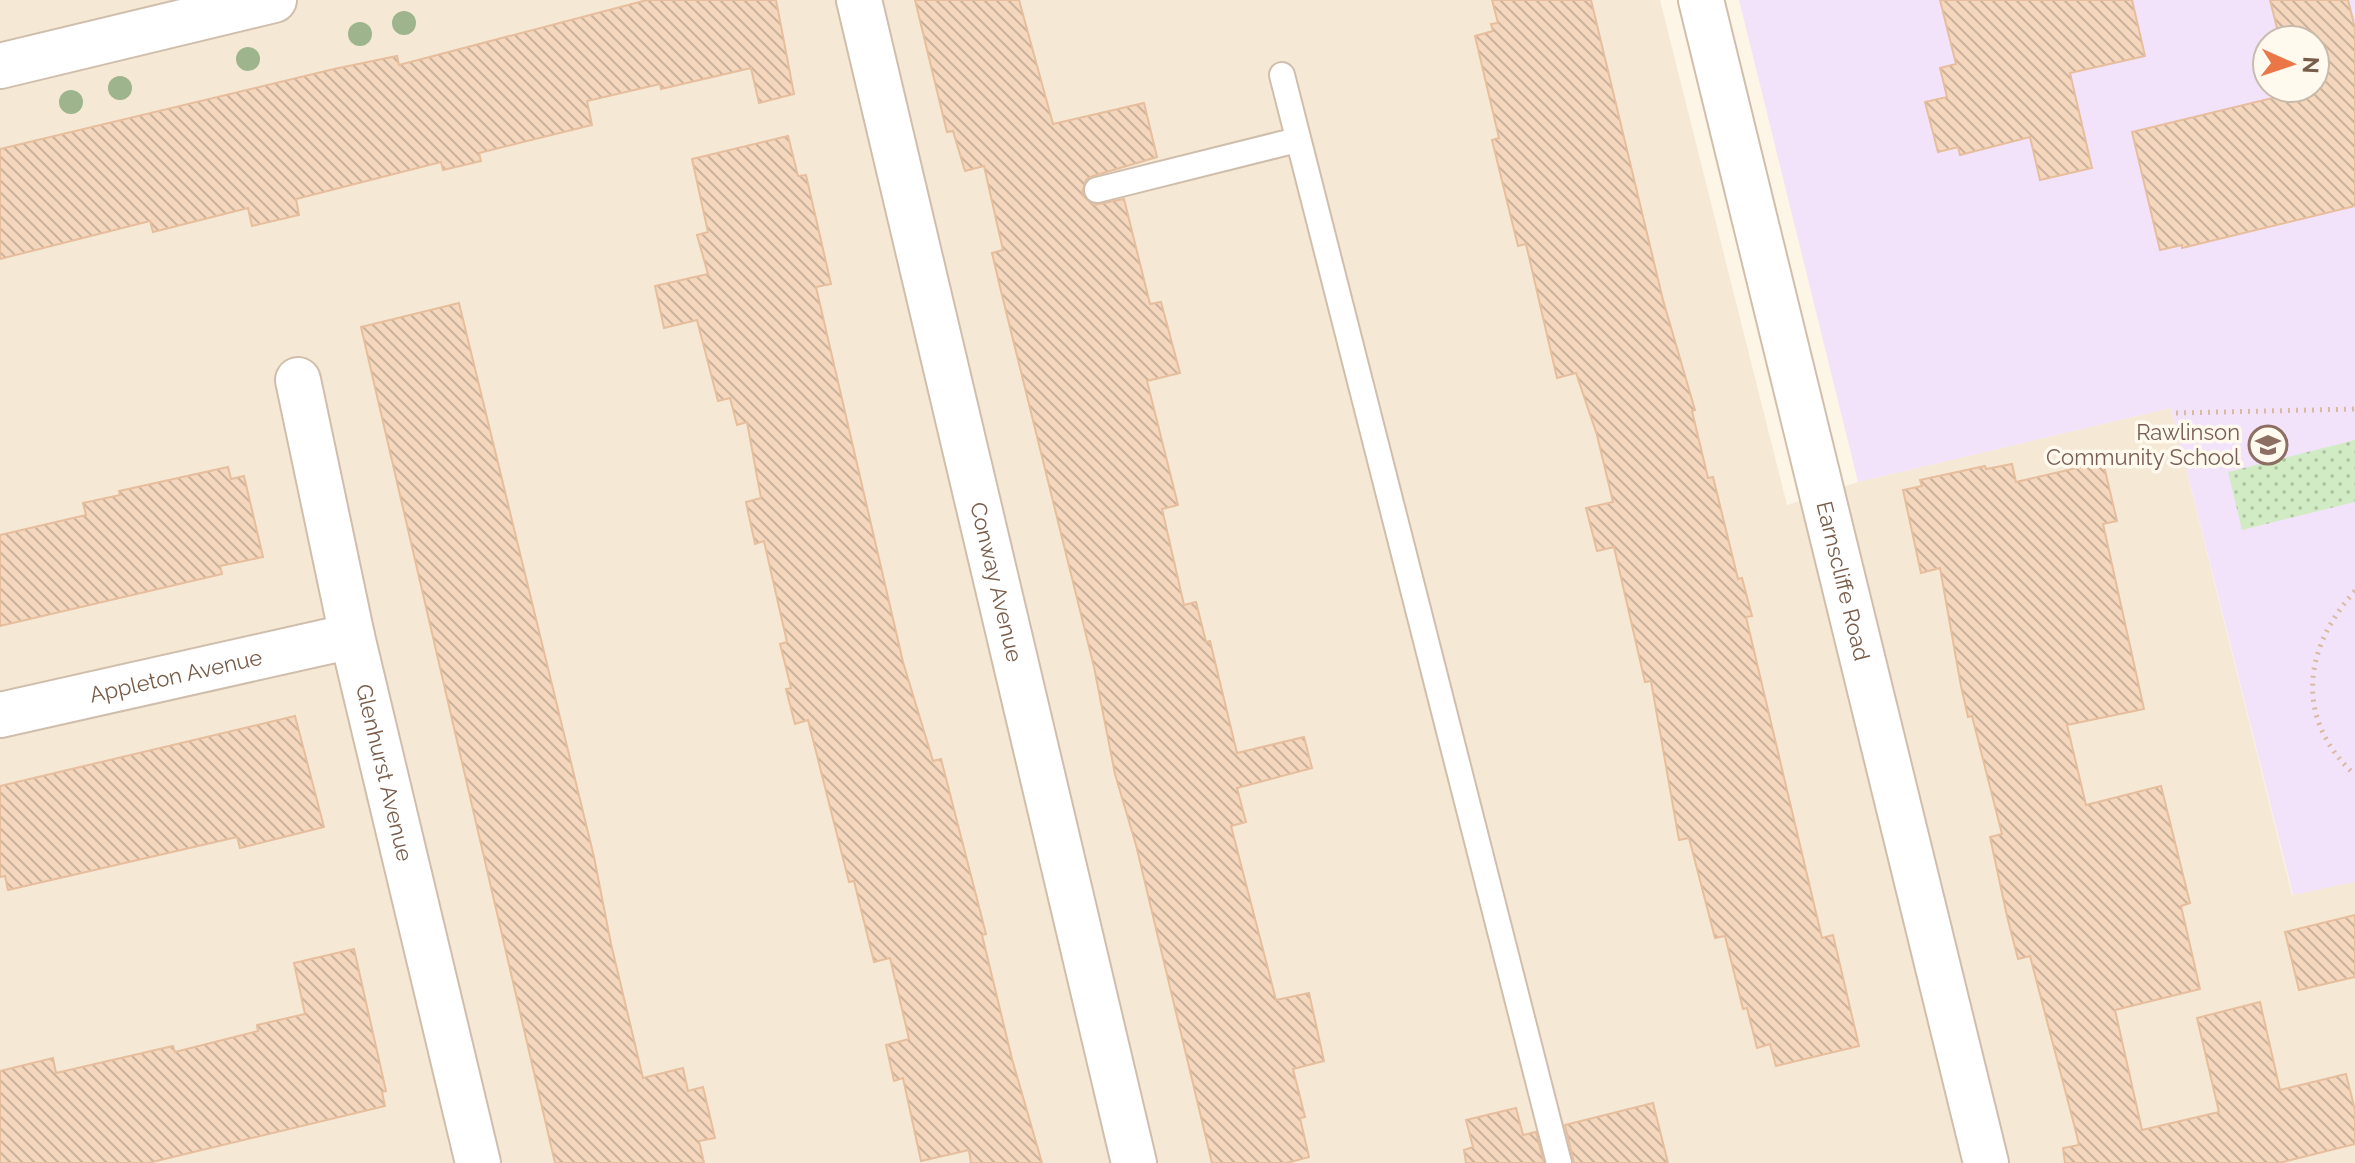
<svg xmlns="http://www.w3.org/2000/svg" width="2355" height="1163" font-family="Raleway,sans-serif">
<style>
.residential{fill:#f5e8d5}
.education{fill:#f3e3fa;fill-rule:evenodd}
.park{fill:url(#park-dots)}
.building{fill:url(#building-back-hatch);stroke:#e7be9d;stroke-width:2}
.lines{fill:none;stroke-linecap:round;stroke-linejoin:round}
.lane-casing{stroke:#d0beac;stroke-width:28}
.street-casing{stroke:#d0beac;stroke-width:48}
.path{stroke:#d9baa0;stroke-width:5;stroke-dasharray:2 6;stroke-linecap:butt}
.lane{stroke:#fff;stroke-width:24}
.street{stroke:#fff;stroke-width:44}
.tree{fill:#9db48c}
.labels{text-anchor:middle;stroke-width:7;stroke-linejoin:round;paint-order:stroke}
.education-label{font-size:22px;fill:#785e54;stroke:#fff9ee;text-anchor:end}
.street-label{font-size:22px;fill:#785d4a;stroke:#fff9ee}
</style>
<defs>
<pattern id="park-dots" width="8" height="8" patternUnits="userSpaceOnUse" patternTransform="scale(2)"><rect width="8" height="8" fill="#d1ecc4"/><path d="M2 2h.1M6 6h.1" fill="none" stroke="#aec2a1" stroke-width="1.8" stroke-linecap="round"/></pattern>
<pattern id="building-back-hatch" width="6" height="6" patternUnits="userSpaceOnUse" patternTransform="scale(2)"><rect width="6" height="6" fill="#f4d7bd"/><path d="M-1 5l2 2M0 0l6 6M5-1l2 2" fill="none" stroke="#cab29c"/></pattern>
</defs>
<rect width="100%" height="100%" fill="#fdf6e7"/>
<path class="residential" d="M0 0H1660L1787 505 1858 482 2171 408 2292 895 2355 882V1163H0Z"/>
<path class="education" d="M1739 0H2355V882L2293 895 2171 408 1858 482ZM2267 40H2315V88H2267Z"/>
<path class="park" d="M2355 440V502L2242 530 2228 472Z"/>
<g class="building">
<path d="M647 0H776L794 94 759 103 751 68 661 89 660 84 587 101 592 125 479 153 481 161 443 170 441 162 296 199 299 215 252 226 248 208 153 232 150 221 0 259V149L334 69 397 56 399 65Z"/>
<path d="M915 0H1019L1053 124 1144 103 1157 157 1093 176 1086 180 1082 193 1094 205 1124 199 1150 304 1161 302 1180 373 1147 381 1178 505 1162 509 1184 605 1196 602 1206 642 1210 641 1237 753 1304 737 1312 768 1237 788 1246 822 1231 826 1276 1000 1309 993 1324 1061 1293 1069 1305 1117 1300 1118 1309 1157 1287 1163H1212L1136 845 1115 774 1094 667 1000 287 992 253 1003 250 984 166 965 171 953 131 947 132Z"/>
<path d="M1492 0H1591L1663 300 1695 410 1692 411 1708 478 1713 477 1738 579 1742 578 1752 616 1746 617 1822 938 1833 935 1859 1046 1776 1066 1770 1044 1757 1048 1747 1008 1743 1009 1725 936 1715 938 1689 838 1679 840 1651 681 1645 682 1614 547 1597 551 1586 508 1613 502 1597 435 1576 373 1557 378 1526 244 1518 246 1492 140 1499 138 1475 36 1493 31 1491 24 1498 23Z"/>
<path d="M1940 0H2132L2145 56 2070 73 2092 168 2040 180 2030 137 1960 155 1958 147 1938 152 1925 102 1947 97 1940 68 1956 64Z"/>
<path d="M2270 0H2348L2355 28V206L2182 248V245L2160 250 2132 132 2293 93 2292 88H2315V40H2280Z"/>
<path d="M788 136 798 176 806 175 831 284 816 287 903 662 933 761 941 759 986 934 982 935 1012 1059 1042 1163H971L969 1150 921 1161 903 1078 894 1081 886 1045 909 1039 890 958 874 962 854 881 849 882 808 720 795 724 786 689 791 688 780 644 787 642 764 541 755 544 746 502 761 498 747 422 737 425 730 398 718 401 697 320 664 328 655 286 708 274 697 235 708 232 692 159Z"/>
<path d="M459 303 594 857 611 944 643 1078 683 1068 688 1091 703 1087 715 1138 699 1141 704 1163H555L361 327Z"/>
<path d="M2103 462 2117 521 2103 524 2144 709 2067 725 2086 805 2161 786 2190 903 2181 906 2200 989 2115 1010 2142 1130 2219 1112 2197 1018 2260 1002 2280 1090 2346 1074 2355 1110V1144L2279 1163H2065L2063 1148 2079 1145 2076 1132 2030 956 2018 959 2007 916 1990 837 2002 834 1972 716 1968 717 1961 686 1940 568 1921 573 1903 490 1922 486 1920 480 1985 466 1986 469 2012 464 2016 482Z"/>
<path d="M228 467 231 479 244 476 263 557 220 566 222 574 0 626V535L86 515 83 503 120 495 119 491Z"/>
<path d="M295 716 324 827 240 848 237 837 8 890 5 876 0 877V786Z"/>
<path d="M2355 915V977L2299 990 2285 932Z"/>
<path d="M354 949 386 1091 382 1092 385 1106 148 1163H0V1071L53 1058 56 1073 173 1046 175 1052 258 1031 257 1025 305 1014 294 963Z"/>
<path d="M1653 1103 1668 1163H1574L1565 1125Z"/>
<path d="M1516 1108 1523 1135 1536 1132 1544 1163H1466L1464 1150 1473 1147 1466 1120Z"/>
</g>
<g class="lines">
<g class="lane-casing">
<g id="lane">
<path d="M1282 75 1559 1163"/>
<path d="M1097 190 1297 140"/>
</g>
</g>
<g class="street-casing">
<g id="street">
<path id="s1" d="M859 0 1134 1163"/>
<path id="s2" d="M1701 0 1986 1163"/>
<path d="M0 66 274 0"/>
<path id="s3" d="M298 380 352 636 478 1163"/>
<path id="s4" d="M0 715 352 636"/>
</g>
</g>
<g class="path">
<path d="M2176 413 2355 409"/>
<path d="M2355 591C2302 649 2295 720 2355 775"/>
</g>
<use href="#lane" class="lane"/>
<use href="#street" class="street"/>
</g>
<g class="tree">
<circle cx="404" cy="23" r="12"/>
<circle cx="360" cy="34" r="12"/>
<circle cx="248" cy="59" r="12"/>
<circle cx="120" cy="88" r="12"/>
<circle cx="71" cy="102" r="12"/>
</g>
<defs>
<g id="school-ring" transform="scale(2)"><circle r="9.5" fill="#fff9ee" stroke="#8d6e63" stroke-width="1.5"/><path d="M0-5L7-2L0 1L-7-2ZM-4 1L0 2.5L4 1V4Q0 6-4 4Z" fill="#8d6e63"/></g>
</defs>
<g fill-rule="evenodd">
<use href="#school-ring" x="2268" y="445"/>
</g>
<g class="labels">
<g class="education-label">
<text x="2240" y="440">Rawlinson<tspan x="2240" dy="25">Community School</tspan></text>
</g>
<g class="street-label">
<text dy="8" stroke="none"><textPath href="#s2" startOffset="598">Earnscliffe Road</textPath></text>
<text dy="8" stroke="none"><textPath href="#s1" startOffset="598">Conway Avenue</textPath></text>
<text dy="8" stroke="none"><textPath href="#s4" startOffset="180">Appleton Avenue</textPath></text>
<text dy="8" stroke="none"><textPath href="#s3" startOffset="402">Glenhurst Avenue</textPath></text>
</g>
</g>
<g transform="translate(2291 64) rotate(93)"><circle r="38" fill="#fff9ee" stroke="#c9bbac" stroke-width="2"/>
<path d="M0-6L14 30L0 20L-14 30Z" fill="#eb7748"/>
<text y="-12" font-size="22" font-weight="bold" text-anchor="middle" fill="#785d4a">N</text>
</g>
</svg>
